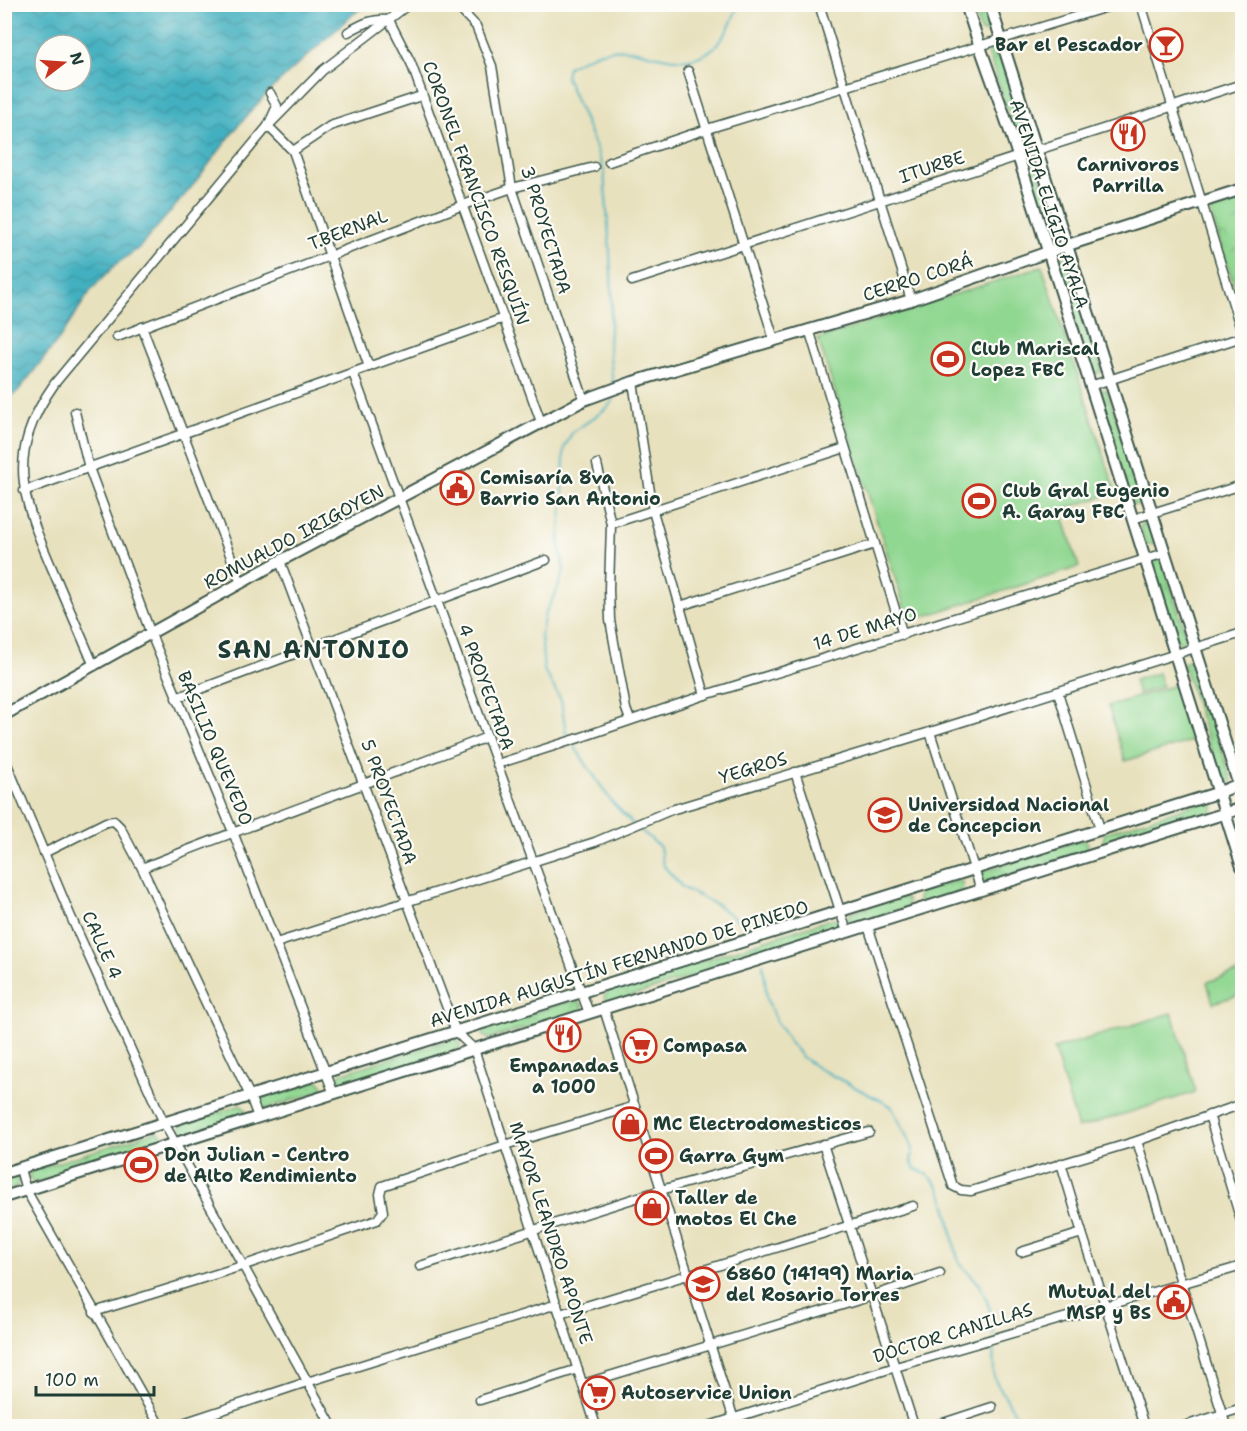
<svg xmlns="http://www.w3.org/2000/svg" width="1247" height="1431" font-family="'Shantell Sans',sans-serif">
<style>
.park{fill:url(#park-crowns);stroke:#588a62;stroke-width:1.5}
.pitch{fill:#90d791;stroke:#588a62;stroke-width:1.5}
.water{fill:url(#water-waves);stroke:#31767a;stroke-width:1.5;fill-rule:evenodd}
.lines{fill:none;stroke-linecap:round;stroke-linejoin:round}
.stream{stroke:#43b0c0;stroke-width:2}
.minor-casing{stroke:#3d5649;stroke-width:11}
.tertiary-casing{stroke:#3d5649;stroke-width:14}
.minor{stroke:#fff;stroke-width:8}
.tertiary{stroke:#fff;stroke-width:10}
.labels{text-anchor:middle;stroke-width:4.5;stroke-linejoin:round;paint-order:stroke}
.poi-label{font-size:18px;font-weight:bold;fill:#1f3d34;stroke:#fdfcf7;text-anchor:start}
.street-label{font-size:18px;fill:#1f3d34;stroke:#fdfcf7}
.district-label{font-size:24px;font-weight:bold;letter-spacing:1.5px;fill:#1f3d34;stroke:#fdfcf7}
</style>
<defs>
<pattern id="park-crowns" width="20" height="18" patternUnits="userSpaceOnUse" patternTransform="scale(1.5)"><rect width="20" height="18" fill="#90d791"/><path d="M2 6a3 3 0 1 1 6 0M12 15a3 3 0 1 1 6 0" fill="none" stroke="#7cb97e"/></pattern>
<pattern id="water-waves" width="16" height="10" patternUnits="userSpaceOnUse" patternTransform="scale(1.5)"><rect width="16" height="10" fill="#43b0c0"/><path d="M0 5q4-4 8 0t8 0" fill="none" stroke="#37909d"/></pattern>
</defs>
<rect width="100%" height="100%" fill="#fdfcf7"/>
<filter id="ink" filterUnits="userSpaceOnUse"><feTurbulence type="fractalNoise" baseFrequency=".0167" numOctaves="2"/><feDisplacementMap in="SourceGraphic" scale="12" xChannelSelector="R" yChannelSelector="G"/><feConvolveMatrix kernelMatrix="1 2 1 2 8 2 1 2 1" color-interpolation-filters="sRGB"/></filter>
<filter id="wash" filterUnits="userSpaceOnUse"><feTurbulence type="fractalNoise" baseFrequency=".008" numOctaves="4" result="noise"/><feDisplacementMap in="SourceGraphic" scale="24" xChannelSelector="R" yChannelSelector="G"/><feGaussianBlur stdDeviation="1.35" result="paint"/><feColorMatrix in="noise" values="0 0 0 0 0 0 0 0 0 0 0 0 0 0 0 0 0 1.4 0 .05"/><feComposite in="paint" operator="in"/></filter>
<g filter="url(#wash)">
<rect width="100%" height="100%" fill="#e8e1be"/>
<g class="park">
<path d="M972 5H984L992 28 988 32H981Z"/>
<path d="M993 47H998L1027 137 1023 141 1017 140 987 50Z"/>
<path d="M1028 157H1034L1061 239 1056 243H1050L1024 159Z"/>
<path d="M1242 200V311L1210 210Z"/>
<path d="M1060 257H1066L1102 371 1097 374H1091L1055 261Z"/>
<path d="M1101 390H1107L1143 501 1138 505 1132 504 1098 392Z"/>
<path d="M1144 523 1151 524 1156 542 1153 545H1146L1140 527Z"/>
<path d="M1159 558 1162 559 1187 638 1183 642 1177 641 1152 562Z"/>
<path d="M1188 660 1194 661 1232 781 1225 785 1222 784 1183 664Z"/>
<path d="M1208 800 1214 806 1212 812 1108 845 1103 841 1105 833Z"/>
<path d="M1084 839 1088 843 1087 851 987 883 981 880 983 871Z"/>
<path d="M958 880 963 883 962 891 923 904 918 901 919 892Z"/>
<path d="M903 896 908 900 907 908 853 925 848 921 850 913Z"/>
<path d="M834 918 839 921 838 930 610 1003 604 997 608 991Z"/>
<path d="M577 999 583 1006 581 1011 489 1039 483 1036 485 1028Z"/>
<path d="M455 1038 460 1044 459 1050 343 1086 338 1082 339 1074Z"/>
<path d="M318 1080 323 1086 322 1091 262 1110 258 1109 256 1101 258 1098Z"/>
<path d="M241 1105 246 1111 245 1117 185 1135 180 1132 181 1124Z"/>
<path d="M158 1131 164 1137 162 1143 34 1183 29 1179 30 1171Z"/>
<path d="M13 1175 18 1179 17 1187 5 1191V1178Z"/>
</g>
<g class="pitch">
<path d="M1042 266 1116 492 1061 510 1079 567 909 621 818 339Z"/>
<path d="M1158 673 1162 686 1138 694 1134 680Z"/>
<path d="M1175 685 1192 741 1125 761 1108 706Z"/>
<path d="M1242 971V994L1213 1003 1207 982Z"/>
<path d="M1172 1013 1196 1092 1078 1128 1054 1049Z"/>
</g>
<path class="water" d="M5 5H366L352 15 268 92 238 126 190 189 139 248 115 265 91 290 60 338 18 391 5 401ZM45 45H81V81H45Z"/>
<g class="lines">
<g class="stream">
<path d="M613 384 609 347 612 297 610 251 604 171 595 145 566 77 568 67C581 60 596 52 611 50 633 47 654 57 675 59 711 63 729 35 738 4"/>
<path d="M569 738 566 733 561 700 544 670 541 635 545 613 555 595 564 571 559 541 563 497 564 448 572 433 607 408 613 400V393"/>
<path d="M572 743 611 801 633 824"/>
<path d="M638 828 660 847 663 865 683 888 717 905 754 932"/>
<path d="M757 944 760 952"/>
<path d="M763 964 767 999 776 1021 791 1044 802 1057 816 1067 891 1106 913 1148 911 1161 915 1169C954 1181 946 1229 959 1261 963 1269 972 1275 977 1282 988 1297 993 1318 993 1336"/>
<path d="M993 1341 994 1378 1023 1426"/>
</g>
</g>
</g>
<g filter="url(#ink)">
<g class="lines">
<g class="minor-casing">
<g id="minor">
<path d="M455 4 476 26 492 66 512 188 584 400"/>
<path d="M819 4 911 300"/>
<path d="M1141 4 1242 333"/>
<path d="M348 32C362 24 373 18 389 20L411 63 541 422"/>
<path d="M688 71 774 339"/>
<path d="M293 151 330 126 421 96"/>
<path d="M609 162 707 129 1117 4"/>
<path d="M632 281 1242 84"/>
<path d="M142 327 241 583"/>
<path d="M809 329 903 635"/>
<path d="M117 337 463 205 512 188 594 167"/>
<path d="M369 367 293 151 268 126 323 70 409 4"/>
<path d="M353 373 589 1013"/>
<path d="M633 382 653 511 705 695"/>
<path d="M1090 386 1242 337"/>
<path d="M75 412 89 468 151 634 233 832 334 1094"/>
<path d="M597 464 611 524 609 589 610 620 626 709 630 720"/>
<path d="M24 491 504 318"/>
<path d="M1133 519 1242 485"/>
<path d="M611 524 845 448"/>
<path d="M280 561 456 1032 474 1049 596 1426"/>
<path d="M680 606 875 544"/>
<path d="M94 666C81 635 67 604 54 573 22 499 4 455 55 383L268 126 277 106 270 93"/>
<path d="M1058 692 1100 829"/>
<path d="M176 698 546 560"/>
<path d="M930 732 981 890"/>
<path d="M4 757 71 917 164 1123 332 1426"/>
<path d="M497 764 576 739 705 695 1165 553"/>
<path d="M795 772 847 932"/>
<path d="M44 853 106 822 114 821 120 827 142 868 250 1096 258 1117"/>
<path d="M142 868C257 822 373 782 487 737"/>
<path d="M868 926 953 1186 961 1190 971 1191 1137 1141 1242 1104"/>
<path d="M276 943 595 842 671 810 930 732 1242 633"/>
<path d="M604 1009 736 1426"/>
<path d="M1209 1115 1242 1224"/>
<path d="M1137 1141 1226 1426"/>
<path d="M823 1144 914 1426"/>
<path d="M1061 1163 1082 1233 1144 1426"/>
<path d="M20 1169 26 1190 160 1426"/>
<path d="M1021 1252 1082 1233"/>
<path d="M420 1266 661 1190 869 1132"/>
<path d="M94 1312 242 1266 377 1220 383 1212 380 1194 382 1186 505 1145 635 1106"/>
<path d="M560 1314 913 1206"/>
<path d="M583 1384 872 1296 940 1273"/>
<path d="M480 1400 578 1369"/>
<path d="M174 1426 307 1382 557 1304"/>
<path d="M709 1426 889 1369 1242 1266"/>
<path d="M934 1426 992 1407"/>
<path d="M1184 1426 1242 1408"/>
</g>
</g>
<g class="tertiary-casing">
<g id="tertiary">
<path d="M966 4C982 57 1003 107 1019 159 1093 395 1169 631 1242 867"/>
<path d="M990 4 1242 795"/>
<path d="M4 715 280 561 584 400 633 382 911 300 1068 245 1242 189"/>
<path d="M4 1173 1220 792 1242 783"/>
<path d="M4 1197 1242 808"/>
</g>
</g>
<use href="#minor" class="minor"/>
<use href="#tertiary" class="tertiary"/>
</g>
</g>
<defs>
<g id="bar-ring" transform="scale(1.725)"><circle r="9.5" fill="#fdfcf7" stroke="#c8321e" stroke-width="1.5"/><path d="M-6-5H6L.8 .8V4.5H3.5V6h-7V4.5H-.8V.8Z" fill="#c8321e"/></g>
<g id="restaurant-ring" transform="scale(1.725)"><circle r="9.5" fill="#fdfcf7" stroke="#c8321e" stroke-width="1.5"/><path d="M-5-6h1v4h1v-4h1v4h1v-4h1v5L-1.5 .5V6h-2V.5L-5-1ZM5-6V6H3V1.5H1.5Q1.5-4 5-6Z" fill="#c8321e"/></g>
<g id="stadium-ring" transform="scale(1.725)"><circle r="9.5" fill="#fdfcf7" stroke="#c8321e" stroke-width="1.5"/><path d="M0-5a6.5 5 0 1 0 0 10a6.5 5 0 1 0 0-10ZM-3.5-1.8h7v3.6h-7Z" fill="#c8321e"/></g>
<g id="civic-ring" transform="scale(1.725)"><circle r="9.5" fill="#fdfcf7" stroke="#c8321e" stroke-width="1.5"/><path d="M-.6-6.5H3V-4.5H.6V-3L4-1V1h2V6H-6V1h2V-1L-.6-3ZM-1.2 2.5V6h2.4V2.5Z" fill="#c8321e"/></g>
<g id="university-ring" transform="scale(1.725)"><circle r="9.5" fill="#fdfcf7" stroke="#c8321e" stroke-width="1.5"/><path d="M0-5L7-2L0 1L-7-2ZM-4 1L0 2.5L4 1V4Q0 6-4 4Z" fill="#c8321e"/></g>
<g id="supermarket-ring" transform="scale(1.725)"><circle r="9.5" fill="#fdfcf7" stroke="#c8321e" stroke-width="1.5"/><path d="M-6-5.5h2.5l.6 2H6L4.5 2H-2.5L-4.4-4H-6ZM-1.5 3.2a1.3 1.3 0 1 0 .1 0ZM3 3.2a1.3 1.3 0 1 0 .1 0Z" fill="#c8321e"/></g>
<g id="shop-ring" transform="scale(1.725)"><circle r="9.5" fill="#fdfcf7" stroke="#c8321e" stroke-width="1.5"/><path d="M-5-2.5h2.3a2.7 3.5 0 0 1 5.4 0H5L5.5 6h-11ZM-1.5-2.5h3a1.5 2.3 0 0 0-3 0Z" fill="#c8321e"/></g>
<g id="school-ring" transform="scale(1.725)"><circle r="9.5" fill="#fdfcf7" stroke="#c8321e" stroke-width="1.5"/><path d="M0-5L7-2L0 1L-7-2ZM-4 1L0 2.5L4 1V4Q0 6-4 4Z" fill="#c8321e"/></g>
</defs>
<g fill-rule="evenodd">
<use href="#bar-ring" x="1166" y="45"/>
<use href="#restaurant-ring" x="1128" y="134"/>
<use href="#stadium-ring" x="948" y="359"/>
<use href="#civic-ring" x="457" y="488"/>
<use href="#stadium-ring" x="979" y="501"/>
<use href="#university-ring" x="885" y="815"/>
<use href="#restaurant-ring" x="564" y="1035"/>
<use href="#supermarket-ring" x="640" y="1046"/>
<use href="#shop-ring" x="630" y="1124"/>
<use href="#stadium-ring" x="656" y="1156"/>
<use href="#stadium-ring" x="141" y="1165"/>
<use href="#shop-ring" x="652" y="1208"/>
<use href="#school-ring" x="703" y="1284"/>
<use href="#civic-ring" x="1174" y="1302"/>
<use href="#supermarket-ring" x="598" y="1393"/>
</g>
<g class="labels">
<g class="poi-label">
<text x="1143" y="51" text-anchor="end">Bar el Pescador</text>
<text x="1128" y="171" text-anchor="middle">Carnivoros<tspan x="1128" dy="21">Parrilla</tspan></text>
<text x="971" y="355">Club Mariscal<tspan x="971" dy="21">Lopez FBC</tspan></text>
<text x="480" y="484">Comisaría 8va<tspan x="480" dy="21">Barrio San Antonio</tspan></text>
<text x="1002" y="497">Club Gral Eugenio<tspan x="1002" dy="21">A. Garay FBC</tspan></text>
<text x="908" y="811">Universidad Nacional<tspan x="908" dy="21">de Concepcion</tspan></text>
<text x="663" y="1052">Compasa</text>
<text x="564" y="1072" text-anchor="middle">Empanadas<tspan x="564" dy="21">a 1000</tspan></text>
<text x="653" y="1130">MC Electrodomesticos</text>
<text x="164" y="1161">Don Julian - Centro<tspan x="164" dy="21">de Alto Rendimiento</tspan></text>
<text x="679" y="1162">Garra Gym</text>
<text x="675" y="1204">Taller de<tspan x="675" dy="21">motos El Che</tspan></text>
<text x="726" y="1280">6860 (14199) Maria<tspan x="726" dy="21">del Rosario Torres</tspan></text>
<text x="1151" y="1298" text-anchor="end">Mutual del<tspan x="1151" dy="21">MSP y BS</tspan></text>
<text x="621" y="1399">Autoservice Union</text>
</g>
<g class="street-label">
<text transform="translate(932 167) rotate(-18)" y="6">ITURBE</text>
<text transform="translate(476 193) rotate(70)" y="6">CORONEL FRANCISCO RESQUÍN</text>
<text transform="translate(1049 204) rotate(72)" y="6">AVENIDA ELIGIO AYALA</text>
<text transform="translate(348 230) rotate(-21)" y="6">T.BERNAL</text>
<text transform="translate(546 230) rotate(73)" y="6">3 PROYECTADA</text>
<text transform="translate(918 278) rotate(-18)" y="6">CERRO CORÁ</text>
<text transform="translate(294 537) rotate(-28)" y="6">ROMUALDO IRIGOYEN</text>
<text transform="translate(865 629) rotate(-17)" y="6">14 DE MAYO</text>
<text transform="translate(486 687) rotate(70)" y="6">4 PROYECTADA</text>
<text transform="translate(215 748) rotate(67)" y="6">BASILIO QUEVEDO</text>
<text transform="translate(753 768) rotate(-17)" y="6">YEGROS</text>
<text transform="translate(389 802) rotate(70)" y="6">5 PROYECTADA</text>
<text transform="translate(102 945) rotate(66)" y="6">CALLE 4</text>
<text transform="translate(619 964) rotate(-17)" y="6">AVENIDA AUGUSTÍN FERNANDO DE PINEDO</text>
<text transform="translate(551 1233) rotate(72)" y="6">MAYOR LEANDRO APONTE</text>
<text transform="translate(953 1333) rotate(-17)" y="6">DOCTOR CANILLAS</text>
</g>
<g class="district-label">
<text x="314" y="658">SAN ANTONIO</text>
</g>
</g>
<rect width="1247" height="1431" fill="none" stroke="#fdfcf7" stroke-width="24"/>
<g transform="translate(63 63) rotate(73)"><circle r="28" fill="#fdfcf7" stroke="#a4b0a9" stroke-width="1.5"/>
<path d="M0-4.5L10 22L0 15L-10 22Z" fill="#c8321e"/>
<text y="-9" font-size="16" font-weight="bold" text-anchor="middle" fill="#1f3d34">N</text>
</g>
<path d="M36 1386v9h118v-9" fill="none" stroke="#1f3d34" stroke-width="3"/>
<text x="45" y="1386" font-size="18" fill="#1f3d34" stroke="#fdfcf7" stroke-width="4.5" paint-order="stroke">100 m</text>
</svg>
